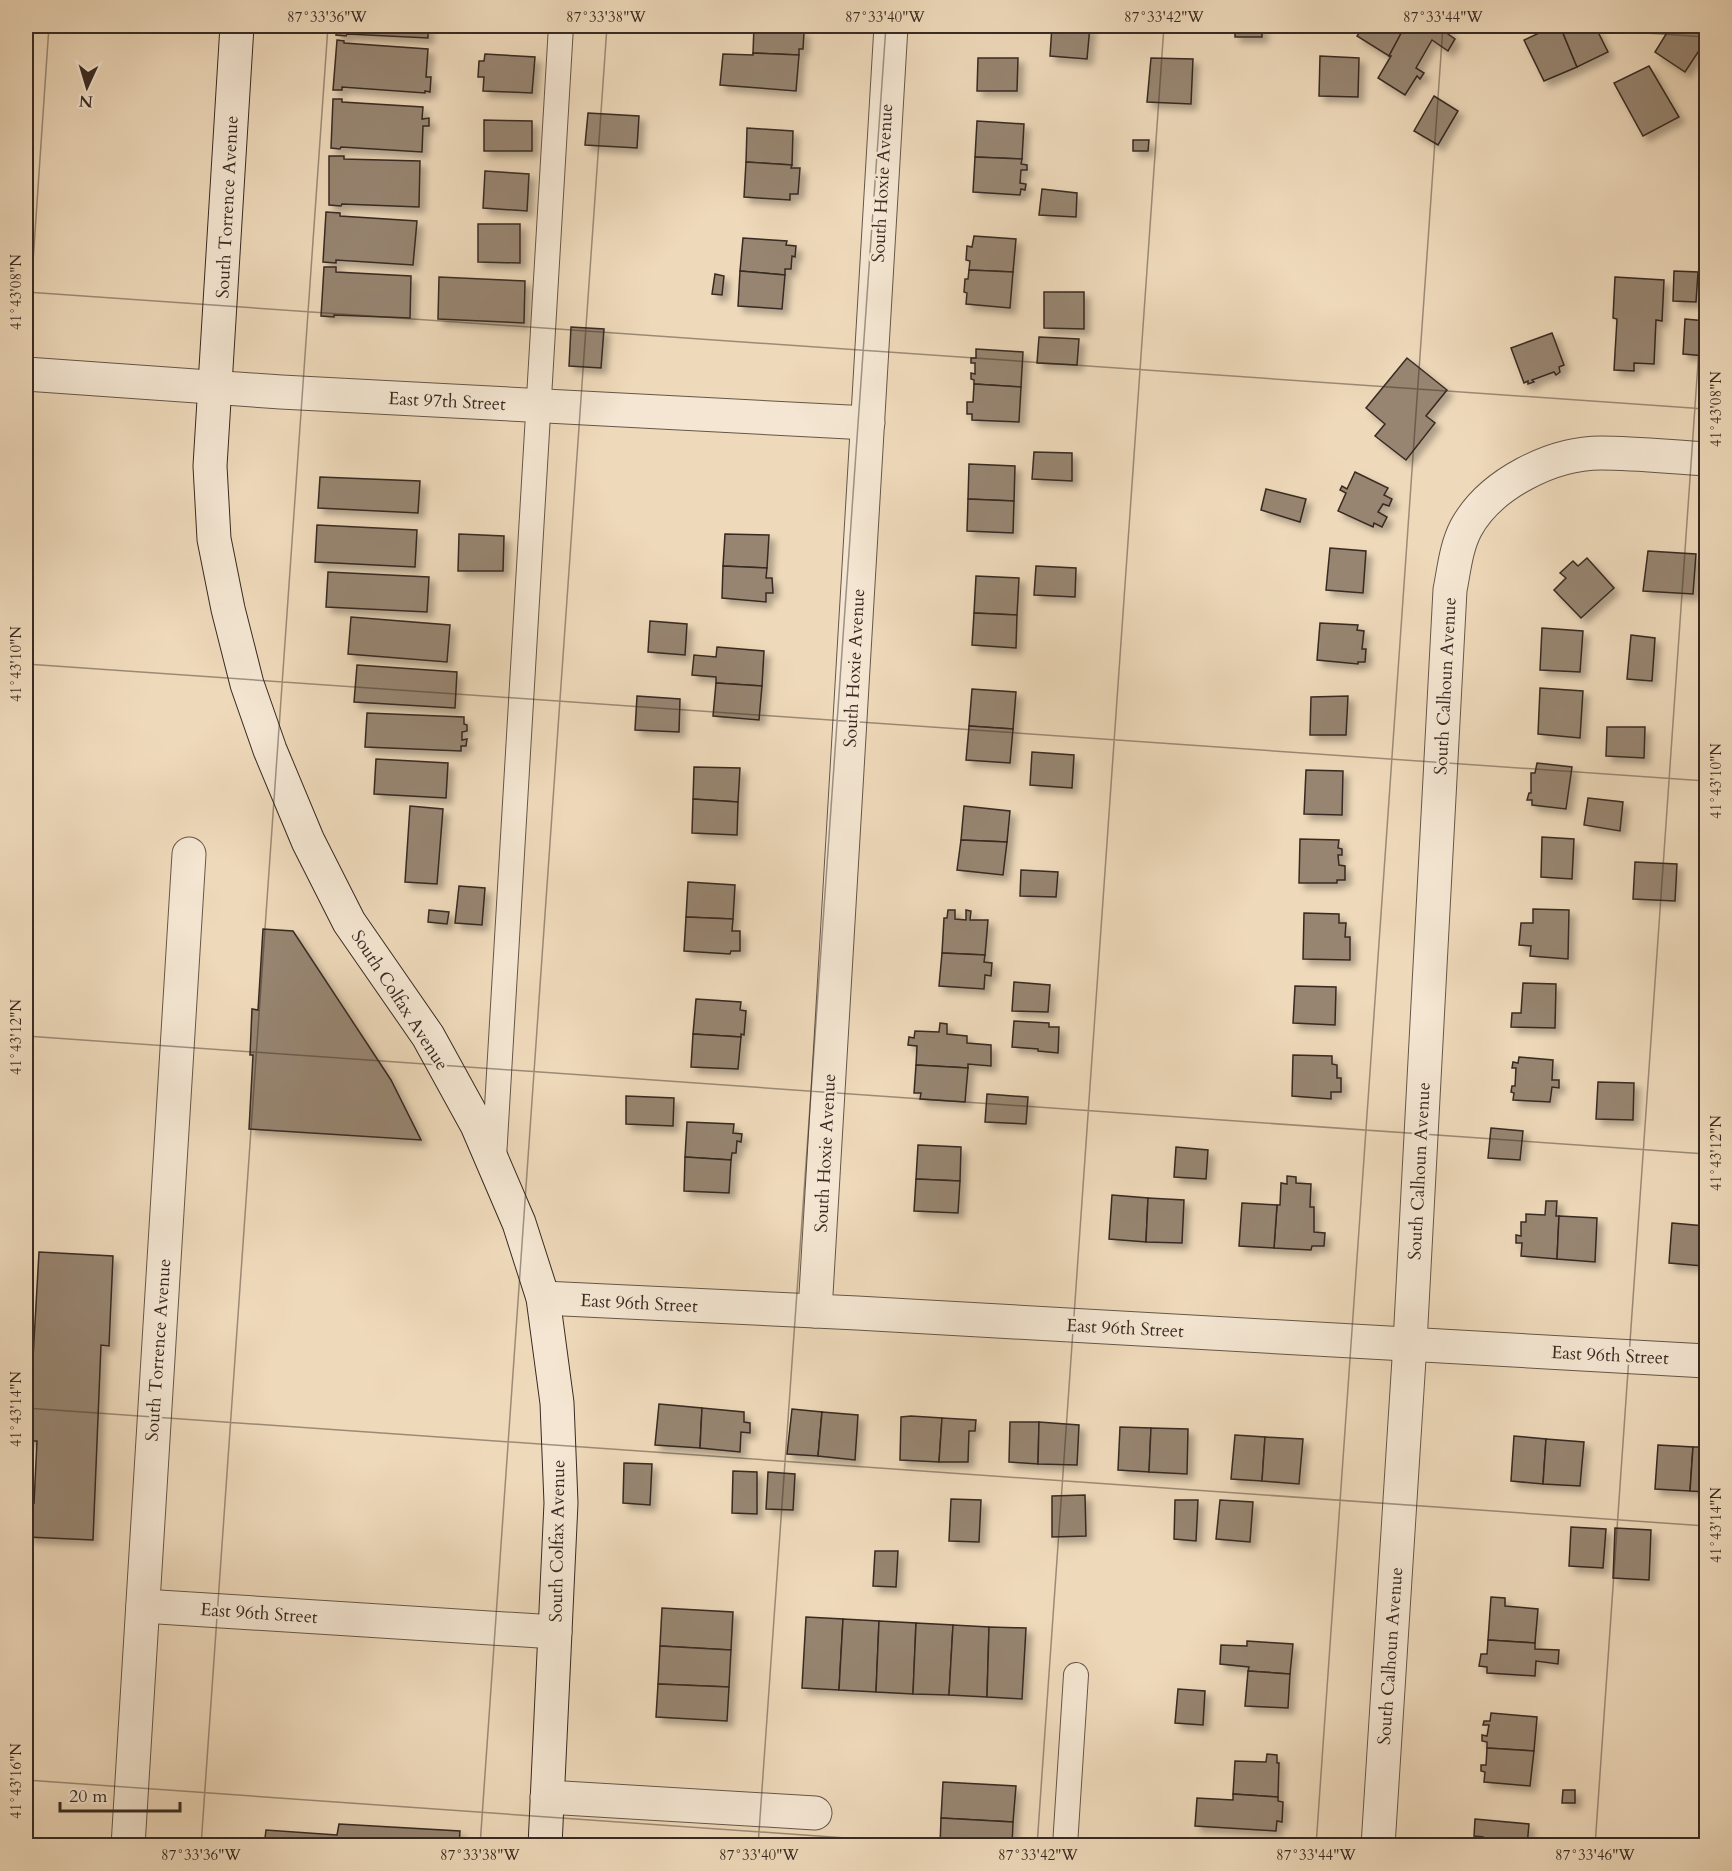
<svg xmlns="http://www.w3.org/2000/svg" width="1732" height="1871" font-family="Cardo,serif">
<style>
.building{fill:#978571;stroke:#382a22;stroke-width:1.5;filter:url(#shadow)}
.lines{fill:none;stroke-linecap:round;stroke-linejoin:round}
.service-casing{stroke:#665648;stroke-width:26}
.minor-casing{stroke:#665648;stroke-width:35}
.secondary-casing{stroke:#382a22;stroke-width:35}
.service{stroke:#f4e6d2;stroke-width:24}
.minor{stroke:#f4e6d2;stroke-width:33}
.secondary{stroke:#f4e6d2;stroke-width:33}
.ticks{fill:none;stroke:#382a22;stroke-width:1.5;stroke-opacity:0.45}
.labels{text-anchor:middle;stroke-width:5;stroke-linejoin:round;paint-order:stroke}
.street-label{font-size:18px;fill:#382a22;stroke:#f4e6d2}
.neatline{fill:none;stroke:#382a22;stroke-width:2}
.ticks-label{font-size:15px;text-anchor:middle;fill:#382a22}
</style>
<defs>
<filter id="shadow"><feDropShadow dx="5.5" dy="5.5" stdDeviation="3" flood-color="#0004"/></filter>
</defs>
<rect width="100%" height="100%" fill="#eed9ba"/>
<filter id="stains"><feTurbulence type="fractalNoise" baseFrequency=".00333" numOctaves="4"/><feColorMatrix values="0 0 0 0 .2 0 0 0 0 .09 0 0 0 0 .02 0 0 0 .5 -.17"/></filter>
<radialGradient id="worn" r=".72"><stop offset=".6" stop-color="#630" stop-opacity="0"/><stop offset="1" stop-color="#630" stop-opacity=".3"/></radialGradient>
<g class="building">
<path d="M337 26H428V38L347 34 346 36 336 35Z"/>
<path d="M754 26H799L798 32H804L803 49H799V55L753 53Z"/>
<path d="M1052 26H1090L1087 59 1050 56Z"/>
<rect x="1235" y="26" width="27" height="11"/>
<path d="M1364 26H1405L1389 56 1357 36Z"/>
<path d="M1405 26H1430L1441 32 1444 27 1450 30 1448 34 1455 39 1448 51 1432 40 1416 68 1424 73 1420 79 1417 76 1405 95 1378 78 1391 56H1389Z"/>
<path d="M1554 26H1560L1577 67 1544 81 1524 40Z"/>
<path d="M1560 26H1595L1608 52 1577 67Z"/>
<path d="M1671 26H1706V40L1685 72 1655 52Z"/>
<path d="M337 40 344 41V43L428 49 426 77H431L430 92 425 91V93L342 87V90H333Z"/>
<path d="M753 53 799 55 796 91 720 85 723 54 753 55Z"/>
<path d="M485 54 535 57 532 93 483 91 484 77H478L479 61H484Z"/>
<path d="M1320 56 1359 58 1358 97 1319 96Z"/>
<path d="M978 58H1018L1017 91H977Z"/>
<path d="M1151 58 1193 59 1191 104 1147 102Z"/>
<path d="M1649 66 1679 117 1643 136 1614 83Z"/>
<path d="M1434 96 1458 111 1438 145 1414 131Z"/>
<path d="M333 99H342V102L423 107 422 119 429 118V126H423L422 152 341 147 340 149 331 148Z"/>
<path d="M588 113 639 116 637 148 585 145Z"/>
<path d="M484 120 532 121V151H484Z"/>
<path d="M977 121 1024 124 1022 159 975 157Z"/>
<path d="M747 128 793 131 792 165 746 162Z"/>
<path d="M1133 140H1149L1148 151H1133Z"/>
<path d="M329 156H344V159L420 161 419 207 342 204 341 206 329 205Z"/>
<path d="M975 157 1022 159 1021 164 1027 165V170H1021L1020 183 1026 184 1025 190 1021 189 1020 195 973 192Z"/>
<path d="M746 162 792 165 791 168H800L798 194H790V200L744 197Z"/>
<path d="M485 171 529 174 527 211 483 208Z"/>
<path d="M1042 189 1077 193 1076 217 1039 215Z"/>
<path d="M326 212 340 213V216L417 221 413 265 336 260V263L323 262Z"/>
<path d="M478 224H520V263L478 262Z"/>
<path d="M974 236 1016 239 1013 272 969 270 970 261 966 260 967 246 972 247Z"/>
<path d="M743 238 787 241 786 245 796 246 795 257 792 256 791 269H785V275L740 271Z"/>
<path d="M324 267H336V272L411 276 410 318 334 315V317L321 316Z"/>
<path d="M969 270 1013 272 1010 308 966 304 967 293 964 292 965 279H968Z"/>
<path d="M740 271 785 275 782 309 738 306Z"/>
<path d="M1674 271 1698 272 1696 302 1673 301Z"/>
<path d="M715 274 724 276 722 295 712 294Z"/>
<path d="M439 277 525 281 524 323 438 319Z"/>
<path d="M1615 277 1664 280 1662 321 1656 320 1654 364 1634 363V371L1614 370 1617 319 1613 318Z"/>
<path d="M1044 292H1084V329L1044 328Z"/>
<path d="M1685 319 1706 321V356L1683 354Z"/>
<path d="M571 327 604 329 601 368 569 366Z"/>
<path d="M1552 333 1564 365 1559 367 1560 372 1556 375 1554 372 1532 380 1534 382 1528 384V381L1524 383 1511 348Z"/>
<path d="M1039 337 1079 339 1077 365 1037 363Z"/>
<path d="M976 349 1023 352 1021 387 974 384V380L971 379V373L975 374V363H971V358H976Z"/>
<path d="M1407 358 1447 390 1426 416 1435 423 1406 460 1375 436 1385 424 1366 408Z"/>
<path d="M974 384 1021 387 1019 422 972 420V414H967V402H973Z"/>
<path d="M1034 452 1072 453V481L1032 479Z"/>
<path d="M969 464 1015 466 1014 501 968 499Z"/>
<path d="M1355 472 1388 488 1384 495 1392 499 1389 506 1383 504 1378 512 1387 517 1382 527 1374 523 1373 527 1338 511 1346 493 1340 490 1342 486 1347 489Z"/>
<path d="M320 477 420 481 418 513 318 508Z"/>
<path d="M1266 489 1306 499 1300 522 1261 510Z"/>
<path d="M968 499 1014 501 1013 533 967 531Z"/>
<path d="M317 525 417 530 415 567 315 562Z"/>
<path d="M459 534 504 536 503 571H458Z"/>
<path d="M725 534 769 535 767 568 723 566Z"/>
<path d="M1330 548 1366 551 1363 593 1326 590Z"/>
<path d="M1648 551 1696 554 1693 594 1643 591Z"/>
<path d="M1587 558 1614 588 1581 618 1554 590 1566 578 1560 573 1573 561 1578 566Z"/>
<path d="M723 566 767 568 766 578H772L773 593H766V602L722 598Z"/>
<path d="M1036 566 1076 568 1075 597 1034 595Z"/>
<path d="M328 572 429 577 427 612 326 607Z"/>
<path d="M976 576 1019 578 1017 615 974 613Z"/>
<path d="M974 613 1017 615 1016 648 972 645Z"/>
<path d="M351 617 450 625 447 662 348 654Z"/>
<path d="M650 621 687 624 685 655 648 652Z"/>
<path d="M1320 623 1358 625 1357 630 1364 631 1362 649H1366L1365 662H1358V664L1317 660Z"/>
<path d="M1542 628 1583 631 1580 672 1540 670Z"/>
<path d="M1631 635 1655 638 1652 681 1627 679Z"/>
<path d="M717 647 764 651 762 686 716 683V677L692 675 694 655 716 657Z"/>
<path d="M357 665 457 672 455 708 354 702Z"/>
<path d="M716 683 762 686 759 720 713 716Z"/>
<path d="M1540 688 1583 691 1580 738 1538 734Z"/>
<path d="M972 689 1016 692 1013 729 969 726Z"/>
<path d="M637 696 680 699 679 732 635 730Z"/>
<path d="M1348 696 1346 735H1310L1311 697Z"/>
<path d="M367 713 464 717V724L467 725V731L462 732V740L467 739 466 746H461V751L365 747Z"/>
<path d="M969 726 1013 729 1010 763 966 760Z"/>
<path d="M1607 727H1645L1644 758 1606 756Z"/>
<path d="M1032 752 1074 755 1072 788 1030 785Z"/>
<path d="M376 759 448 763 446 798 374 794Z"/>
<path d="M1537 763 1572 767 1566 809 1532 805V800H1527L1529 793H1531V773H1535Z"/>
<path d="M694 767 740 768 738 802 693 799Z"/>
<path d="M1306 770 1343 771 1342 815 1304 814Z"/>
<path d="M1588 798 1623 802 1620 831 1584 825Z"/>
<path d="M693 799 738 802 737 835 692 833Z"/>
<path d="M410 806 443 809 437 884 405 882Z"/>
<path d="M964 806 1010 811 1007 842 961 840Z"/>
<path d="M1542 837 1574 839 1572 879 1541 877Z"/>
<path d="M1300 839 1339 840 1338 848 1342 849V855H1338L1339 865 1345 866V880H1337V883H1299Z"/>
<path d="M961 840 1007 842 1003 875 957 870Z"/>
<path d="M1635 862 1677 864 1675 901 1633 899Z"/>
<path d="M1021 870 1058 872 1056 897 1020 896Z"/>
<path d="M688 882 735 885 733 919 686 917Z"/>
<path d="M459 886 485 888 482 925 455 923Z"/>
<path d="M1533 909 1569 910 1568 959 1530 956 1531 946 1519 945 1521 923H1533Z"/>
<path d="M429 910 449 912 447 924 428 922Z"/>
<path d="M948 910H955V919L966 920V910L971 911 970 920H988L985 955 942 953 944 918H947Z"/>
<path d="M1304 913 1339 914V923H1346L1345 937H1350V960L1303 959Z"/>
<path d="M686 917 733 919 732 931H740V951H731L730 954 684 951Z"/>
<path d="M263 929 293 931 391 1080 421 1140 249 1129 253 1055H250L252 1009 258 1010Z"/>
<path d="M942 953 985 955 984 962 992 963 991 976 985 975 984 989 939 986Z"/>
<path d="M1014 982 1050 985 1048 1012 1012 1011Z"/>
<path d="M1523 983 1556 984 1555 1028 1511 1027 1512 1013H1521Z"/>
<path d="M1295 986 1336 987 1335 1025 1293 1023Z"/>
<path d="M696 999 741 1002 740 1010 746 1011 744 1035 741 1034V1037L693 1034Z"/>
<path d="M1014 1021 1049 1023V1027H1059L1058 1053 1038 1051V1049L1012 1047Z"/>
<path d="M940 1023 947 1024V1034L967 1036V1043L991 1045V1066L968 1064V1068L916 1065 917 1046 908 1045 909 1037 914 1038 915 1031 939 1032Z"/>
<path d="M693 1034 741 1037 738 1069 691 1067Z"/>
<path d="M1293 1055 1332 1056V1064L1337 1065V1078H1341V1092H1331V1099L1292 1096Z"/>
<path d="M1519 1057 1553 1060 1552 1080H1559V1088L1552 1087 1550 1102 1513 1100 1514 1093 1511 1092 1512 1086H1515L1516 1068H1512L1513 1062 1518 1063Z"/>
<path d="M916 1065 968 1068 965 1102 920 1099 921 1093H914Z"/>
<path d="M1598 1082 1634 1083 1633 1120 1596 1119Z"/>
<path d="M987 1094 1028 1097 1026 1124 985 1122Z"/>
<path d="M626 1096 674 1098 673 1126 626 1124Z"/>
<path d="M687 1122 734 1124 733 1133 742 1134 741 1142 737 1141 736 1153H732L731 1160 685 1157Z"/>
<path d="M1491 1128 1523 1131 1520 1160 1488 1158Z"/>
<path d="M918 1145 961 1147 960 1181 916 1179Z"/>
<path d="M1176 1147 1208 1150 1206 1179 1174 1177Z"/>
<path d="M685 1157 731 1160 729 1193 684 1191Z"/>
<path d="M1287 1176 1296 1177V1183L1311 1184 1310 1207H1314V1232L1325 1233 1324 1246H1312L1311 1250 1274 1248 1277 1205H1280L1281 1183 1287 1184Z"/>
<path d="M916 1179 960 1181 958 1213 914 1211Z"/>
<path d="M1112 1195 1148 1198 1146 1242 1109 1239Z"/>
<path d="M1148 1198 1184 1200 1182 1243 1146 1242Z"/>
<path d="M1546 1201H1557L1556 1216H1559L1557 1259 1521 1256 1522 1243H1516V1235L1521 1236V1222H1526V1214L1545 1215Z"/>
<path d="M1242 1203 1277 1205 1274 1248 1239 1246Z"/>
<path d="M1559 1216 1597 1218 1595 1262 1557 1259Z"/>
<path d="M1672 1223 1705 1226 1703 1266 1669 1263Z"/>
<path d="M1705 1226 1706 1227V1266H1703Z"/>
<path d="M39 1252 113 1256 109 1346 101 1345 93 1540 27 1537 29 1502 34 1503 37 1441H26V1358H33Z"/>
<path d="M659 1404 702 1408 700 1448 655 1445Z"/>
<path d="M702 1408 744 1412V1422L750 1423V1433L741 1432 740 1452 700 1448Z"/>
<path d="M792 1409 822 1412 818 1456 787 1454Z"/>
<path d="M822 1412 858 1415 855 1460 818 1456Z"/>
<path d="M911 1416 942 1418 939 1462 900 1460 901 1417Z"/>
<path d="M942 1418 976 1420 975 1431H969L968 1462H939Z"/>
<path d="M1010 1422H1039L1038 1464 1009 1462Z"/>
<path d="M1039 1422 1079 1425 1077 1465 1038 1464Z"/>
<path d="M1120 1427 1151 1428 1149 1472 1118 1470Z"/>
<path d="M1151 1428 1188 1429 1187 1474 1149 1472Z"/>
<path d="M1235 1435 1265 1437 1262 1481 1231 1479Z"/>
<path d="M1514 1436 1546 1439 1543 1484 1511 1481Z"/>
<path d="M1265 1437 1303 1439 1299 1484 1262 1481Z"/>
<path d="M1546 1439 1584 1442 1580 1486 1543 1484Z"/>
<path d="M1658 1445 1693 1447 1690 1491 1655 1489Z"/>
<path d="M1693 1447H1706V1492L1690 1491Z"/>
<path d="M624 1463 652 1464 650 1505 623 1503Z"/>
<path d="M733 1471 757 1472V1514L732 1513Z"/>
<path d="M768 1472 795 1474 793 1510 766 1509Z"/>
<path d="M1085 1495 1086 1536 1052 1537V1496Z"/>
<path d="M951 1499 981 1500 979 1542 949 1541Z"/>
<path d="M1175 1500H1198L1196 1541 1174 1539Z"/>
<path d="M1220 1500 1253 1502 1250 1542 1216 1539Z"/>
<path d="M1571 1527 1606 1529 1603 1568 1569 1566Z"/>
<path d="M1615 1528 1651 1530 1649 1580 1613 1578Z"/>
<path d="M875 1551H898L896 1587 873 1586Z"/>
<path d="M1491 1597 1505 1598V1606L1538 1609 1535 1643 1488 1640Z"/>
<path d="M662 1608 733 1612 731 1650 660 1646Z"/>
<path d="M806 1617 843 1619 839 1690 802 1688Z"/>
<path d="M843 1619 879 1621 876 1692 839 1690Z"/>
<path d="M879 1621 916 1623 913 1694 876 1692Z"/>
<path d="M916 1623 953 1625 949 1695 913 1694Z"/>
<path d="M953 1625 989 1627 987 1697 949 1695Z"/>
<path d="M989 1627 1026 1628 1022 1699 987 1697Z"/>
<path d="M1488 1640 1535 1643V1649L1559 1650 1558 1664 1536 1661 1535 1676 1487 1673V1667L1479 1666 1481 1654H1487Z"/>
<path d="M1247 1641 1293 1644 1290 1674 1248 1671 1249 1667 1220 1664 1221 1645 1247 1646Z"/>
<path d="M660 1646 731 1650 729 1687 658 1684Z"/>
<path d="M1248 1671 1290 1674 1288 1708 1245 1706Z"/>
<path d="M658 1684 729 1687 727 1721 656 1717Z"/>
<path d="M1178 1689 1205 1691 1203 1725 1175 1723Z"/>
<path d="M1491 1713 1537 1717 1534 1751 1487 1748V1742L1482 1741V1735L1487 1736 1489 1725H1483L1484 1721H1490Z"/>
<path d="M1487 1748 1534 1751 1530 1786 1484 1782 1485 1772 1481 1771V1765H1486Z"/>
<path d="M1267 1754 1277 1755V1763H1279L1278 1797 1233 1794 1235 1761 1266 1762Z"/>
<path d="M943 1782 1016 1786 1013 1822 941 1818Z"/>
<path d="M1563 1790H1575V1803H1562Z"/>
<path d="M1233 1794 1278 1797V1801L1283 1802 1282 1822 1277 1821 1276 1831 1195 1826 1197 1798 1233 1800Z"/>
<path d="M941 1818 1013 1822 1012 1846H940Z"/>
<path d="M1475 1819 1529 1824 1527 1846H1482L1483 1837 1474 1836Z"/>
<path d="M339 1824 460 1831 459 1846H264L266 1830 337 1835Z"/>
</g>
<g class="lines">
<g class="service-casing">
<g id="service">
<path d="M494 1158 561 26"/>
<path d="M1065 1846 1076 1675"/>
</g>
</g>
<g class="minor-casing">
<g id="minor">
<path d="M26 374 281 392 868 423"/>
<path d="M543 1298 857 1313 1706 1361"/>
<path d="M815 1311 891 26"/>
<path d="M143 1606 555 1632"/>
<path d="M547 1797 815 1813"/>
<path d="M128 1846 189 854"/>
<path d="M1378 1846 1410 1343 1450 590C1454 570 1456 547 1466 528 1490 484 1552 453 1601 453 1636 453 1671 457 1706 459"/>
</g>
</g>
<g class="secondary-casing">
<path id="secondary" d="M237 26 210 466 214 539 228 609 247 684 270 750 308 841 349 922 428 1036 477 1125 519 1223 543 1298 557 1403 561 1503 545 1846"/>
</g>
<use href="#service" class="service"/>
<use href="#minor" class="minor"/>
<use href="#secondary" class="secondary"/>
</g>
<path class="ticks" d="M1540 26 1706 37M26 292 1706 409M26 365 49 26M26 664 1706 781M26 1036 1706 1154M26 1408 1706 1526M26 1780 958 1846M201 1846 328 26M480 1846 607 26M758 1846 886 26M1037 1846 1164 26M1316 1846 1443 26M1595 1846 1706 248"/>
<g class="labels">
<g class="street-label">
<text transform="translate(882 183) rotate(-87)" y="6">South Hoxie Avenue</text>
<text transform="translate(227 207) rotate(-87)" y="6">South Torrence Avenue</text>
<text transform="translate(447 401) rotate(3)" y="6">East 97th Street</text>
<text transform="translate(854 668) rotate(-87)" y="6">South Hoxie Avenue</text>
<text transform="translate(1445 686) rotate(-87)" y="6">South Calhoun Avenue</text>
<text transform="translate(400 1000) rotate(57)" y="6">South Colfax Avenue</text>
<text transform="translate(825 1153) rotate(-87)" y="6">South Hoxie Avenue</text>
<text transform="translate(1419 1171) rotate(-87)" y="6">South Calhoun Avenue</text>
<text transform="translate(639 1303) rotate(3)" y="6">East 96th Street</text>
<text transform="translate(1125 1328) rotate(3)" y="6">East 96th Street</text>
<text transform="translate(158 1350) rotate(-86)" y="6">South Torrence Avenue</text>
<text transform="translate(1610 1355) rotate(3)" y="6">East 96th Street</text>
<text transform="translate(557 1541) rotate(-89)" y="6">South Colfax Avenue</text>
<text transform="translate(259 1613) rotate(4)" y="6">East 96th Street</text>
<text transform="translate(1390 1656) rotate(-86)" y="6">South Calhoun Avenue</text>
</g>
</g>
<rect width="1732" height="1871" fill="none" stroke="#eed9ba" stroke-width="66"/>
<g transform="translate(87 87) rotate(184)" stroke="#f4e6d2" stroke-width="4.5" paint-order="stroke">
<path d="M0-4.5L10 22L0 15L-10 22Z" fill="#382a22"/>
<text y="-9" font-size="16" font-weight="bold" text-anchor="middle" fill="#382a22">N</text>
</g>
<path d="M60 1802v9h120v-9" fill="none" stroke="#382a22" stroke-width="3"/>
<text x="69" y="1802" font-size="18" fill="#382a22" stroke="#f4e6d2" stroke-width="4.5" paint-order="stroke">20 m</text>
<rect x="33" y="33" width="1666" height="1805" class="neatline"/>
<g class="ticks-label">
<text x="327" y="22">87°33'36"W</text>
<text x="606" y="22">87°33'38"W</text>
<text x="885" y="22">87°33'40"W</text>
<text x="1164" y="22">87°33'42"W</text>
<text x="1443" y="22">87°33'44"W</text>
<text transform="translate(16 292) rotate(-90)" y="5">41°43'08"N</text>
<text transform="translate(1716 409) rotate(-90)" y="5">41°43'08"N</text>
<text transform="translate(16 664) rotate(-90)" y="5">41°43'10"N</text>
<text transform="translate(1716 781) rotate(-90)" y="5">41°43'10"N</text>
<text transform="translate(16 1037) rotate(-90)" y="5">41°43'12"N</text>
<text transform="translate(1716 1153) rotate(-90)" y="5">41°43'12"N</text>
<text transform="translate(16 1409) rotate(-90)" y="5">41°43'14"N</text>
<text transform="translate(1716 1525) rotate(-90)" y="5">41°43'14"N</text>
<text transform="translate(16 1781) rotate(-90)" y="5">41°43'16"N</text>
<text x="201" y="1860">87°33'36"W</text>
<text x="480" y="1860">87°33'38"W</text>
<text x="759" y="1860">87°33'40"W</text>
<text x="1038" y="1860">87°33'42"W</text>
<text x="1316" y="1860">87°33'44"W</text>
<text x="1595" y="1860">87°33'46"W</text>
</g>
<rect width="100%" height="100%" filter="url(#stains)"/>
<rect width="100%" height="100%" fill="url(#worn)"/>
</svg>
